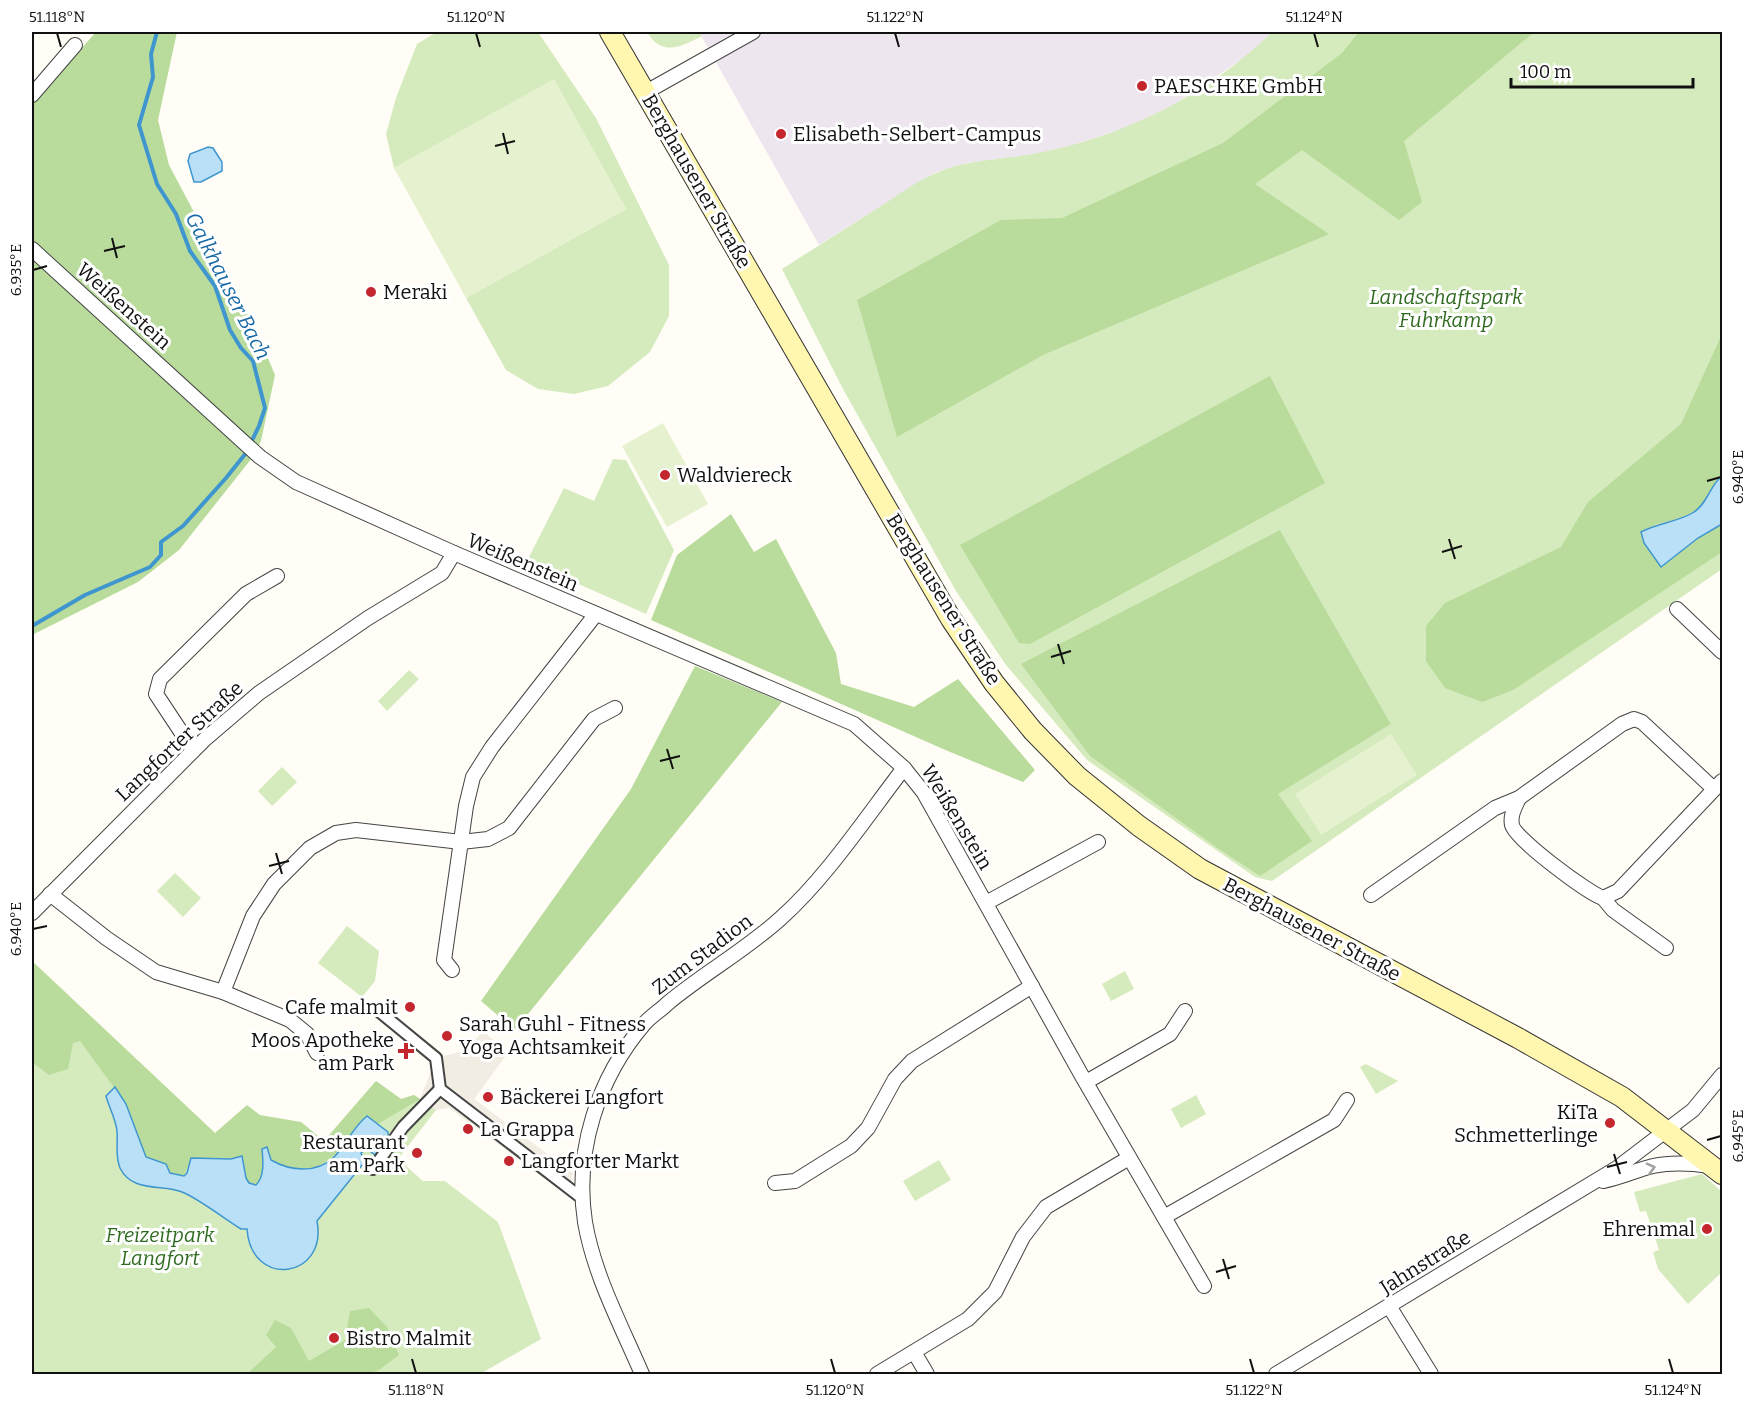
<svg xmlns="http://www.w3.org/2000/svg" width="1754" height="1406" font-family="Bitter,serif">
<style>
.industrial{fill:#eee6ef}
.green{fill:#d5ebbd;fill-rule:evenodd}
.forest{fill:#b9dc9c}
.pitch{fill:#e6f2cf}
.plaza{fill:#f1ede2}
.water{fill:#b9e0f7;stroke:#3f96cf;stroke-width:1.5}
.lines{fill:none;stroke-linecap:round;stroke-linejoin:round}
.stream{stroke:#3f96cf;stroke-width:4}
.pedestrian-casing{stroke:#444;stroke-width:14}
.minor-casing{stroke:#444;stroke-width:16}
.secondary-casing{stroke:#333;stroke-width:22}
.pedestrian{stroke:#fff;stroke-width:10}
.minor{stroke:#fff;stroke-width:14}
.secondary{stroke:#fff6b0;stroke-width:20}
.oneway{stroke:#a0a0a0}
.ticks{fill:none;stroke:#111;stroke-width:2}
.poi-dot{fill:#c4262e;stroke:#fff;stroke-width:2}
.labels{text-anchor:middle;stroke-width:6;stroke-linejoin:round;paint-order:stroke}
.poi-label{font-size:20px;fill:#111;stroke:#fff;text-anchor:start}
.street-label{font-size:20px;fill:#111;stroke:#fff}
.park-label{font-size:20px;font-style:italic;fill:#2f6b1f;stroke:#fff}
.water-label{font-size:21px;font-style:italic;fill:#1768a6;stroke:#fff}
.neatline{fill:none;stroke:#111;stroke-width:2}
.ticks-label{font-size:15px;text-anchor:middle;fill:#111}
</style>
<rect width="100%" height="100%" fill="#fffdf5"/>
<path class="industrial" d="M699 32H1272L1247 56 1173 105 1128 127 1073 145 1037 154 968 163 934 173 819 245Z"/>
<g class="green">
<path d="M437 32H538L596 118 669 265V316L650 352 608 386 574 394 538 389 506 370 466 298 626 209 554 80 394 168 386 134 396 98 417 44Z"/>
<path d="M647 32H699L702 36C681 47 662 57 647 32Z"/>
<path d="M1272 32H1722V569L1272 881 1255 877 1087 760 1006 665 956 591 843 389 782 269C815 248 848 227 881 206 899 195 916 181 936 173 968 159 1004 160 1038 153 1125 136 1209 94 1272 32ZM1280 530 1391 724 1277 794Z"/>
<path d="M613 459 626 460 674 550 646 614 527 561 564 488 594 501Z"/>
<path d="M409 670 419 679 387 711 378 701Z"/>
<path d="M282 767 297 782 272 806 258 791Z"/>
<path d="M175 873 201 898 183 917 157 891Z"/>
<path d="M347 926 379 951 375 981 362 997 318 963Z"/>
<path d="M32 961 215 1133 301 1122 324 1141 376 1081 401 1099 414 1095 436 1110 398 1159 423 1181H445L498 1222 541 1339 480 1374H32Z"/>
<path d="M1125 971 1134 989 1111 1001 1102 984Z"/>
<path d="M1366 1064 1398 1081 1376 1094 1360 1067Z"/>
<path d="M1196 1095 1206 1114 1181 1128 1171 1109Z"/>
<path d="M939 1160 951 1180 915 1201 903 1181Z"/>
<path d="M1702 1174 1722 1192V1272L1688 1304 1658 1269 1653 1252 1659 1250 1646 1211 1640 1212 1634 1192Z"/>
</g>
<g class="forest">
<path d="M96 32H177L158 120 169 165 255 327 275 375 261 441 252 458 179 550 138 582 32 635V104Z"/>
<path d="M1359 32H1534L1404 141 1422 202 1399 220 1302 150 1255 184 1329 234 1043 355 897 437 857 300 1001 220 1062 218 1223 143 1342 53Z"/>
<path d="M1722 334V476C1712 483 1711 495 1703 504 1691 517 1671 520 1654 525L1698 538 1722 524V552L1513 690 1482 702 1445 688 1426 661V626L1445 603 1561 547 1588 502 1681 424Z"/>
<path d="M1270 376 1325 483 1030 644 1019 643 960 545Z"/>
<path d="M731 514 754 552 776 539 836 653 841 684 914 707 958 679 1035 770 1023 782 943 749 651 620 677 555Z"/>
<path d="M1280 530 1391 724 1278 794 1312 841 1260 876 1216 847 1090 756 1021 664Z"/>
<path d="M695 666 782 702 515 1030 481 1001 631 789Z"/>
<path d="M32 961 215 1133 247 1105 260 1115 301 1122 324 1141 376 1081 401 1099 414 1095 420 1099 378 1124 367 1116 364 1118C338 1152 320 1186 271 1160L267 1147 262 1149C263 1161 265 1176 256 1185L249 1183 246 1178 242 1156 231 1159 191 1158 184 1176 170 1173 166 1164 146 1157 126 1104 80 1041 73 1043 68 1069 49 1075 32 1062Z"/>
<path d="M369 1308 387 1327 399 1355 379 1370 368 1374H247L276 1347 266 1335 275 1320 291 1328 309 1361 350 1337 347 1328 350 1311Z"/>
</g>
<g class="pitch">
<path d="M554 79 626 209 466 298 394 168Z"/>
<path d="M663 423 708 504 667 527 622 446Z"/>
<path d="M1391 734 1417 775 1321 835 1295 794Z"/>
</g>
<path class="plaza" d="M483 1031 508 1053 474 1099 573 1173 569 1196 449 1108 436 1110 420 1099 436 1058 466 1050Z"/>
<g class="water">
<path d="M208 147 213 148 222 162V171L201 182H194L188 161 190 154Z"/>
<path d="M1722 476V524L1698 538 1661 567 1644 543 1641 532C1658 523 1681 521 1694 512 1708 503 1710 485 1722 476Z"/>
<path d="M115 1087 126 1104 146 1157 166 1164 170 1173 184 1176 187 1173 191 1158 231 1159 242 1156 246 1178 249 1183 256 1185C265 1176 263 1160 262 1149L267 1147 271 1160C290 1171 317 1174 334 1157 346 1145 353 1127 367 1116L388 1132V1136L375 1155 367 1149 361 1153 362 1156 370 1161 367 1166 362 1165 317 1221C328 1279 251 1289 247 1229H241C226 1220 198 1198 182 1192 162 1184 132 1193 120 1168 115 1156 118 1144 117 1131 116 1120 109 1107 106 1096Z"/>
</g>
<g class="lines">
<path class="stream" d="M32 626 85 595 150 567 161 555V542L183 526 226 478 246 453 259 426 265 408 253 361 241 348 230 330 215 286 190 251 176 214 157 184 139 125 153 77 151 54 157 32"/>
<g class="pedestrian-casing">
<g id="pedestrian">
<path d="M375 1008 436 1058 440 1089"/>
<path d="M440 1089 583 1199"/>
<path d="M373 1169 403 1127 440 1089"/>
</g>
</g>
<g class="minor-casing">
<g id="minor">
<path d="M646 92 753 32"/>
<path d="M32 95 75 45"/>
<path d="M32 249 260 457 296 482 454 553 854 724 904 768 924 793 1082 1076 1204 1286"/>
<path d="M1677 609 1722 652"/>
<path d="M193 750 156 694 160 679 246 594 277 576"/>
<path d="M1519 798C1515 807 1510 815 1512 825 1515 839 1588 893 1603 898L1618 891 1722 781"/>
<path d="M50 894 106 938 156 972 223 992 290 1020 307 1034 317 1053"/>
<path d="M1371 895 1495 808 1519 798 1622 724 1634 719 1642 722 1714 789"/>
<path d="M1603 898 1613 910 1666 948"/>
<path d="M986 903 1098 842"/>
<path d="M32 913 204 740 259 693 368 618 442 573 454 553"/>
<path d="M452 970 444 960 466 806 473 777 492 747 596 614"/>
<path d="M223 992 253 916 274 884 310 848 336 833 356 830 461 842 488 839 509 828 594 719 615 708"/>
<path d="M1086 1082 1170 1034 1185 1011"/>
<path d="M1603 1181C1620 1178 1636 1170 1653 1166 1672 1162 1690 1163 1710 1166"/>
<path d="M775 1183 795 1181 851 1146 868 1128 895 1079 912 1061 1032 986"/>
<path d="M1164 1217 1334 1120 1347 1100"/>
<path d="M1389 1306 1431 1374"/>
<path d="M914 1352 927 1374"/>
<path d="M642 1374C621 1325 594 1275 585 1222 574 1151 598 1078 644 1024 651 1016 661 1010 668 1003 704 973 746 950 781 918 826 878 867 816 904 768"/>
<path d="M877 1374 968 1319 995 1292 1023 1237 1046 1207 1129 1158"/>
<path d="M1276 1374 1617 1168 1693 1110 1722 1075"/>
</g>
</g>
<g class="secondary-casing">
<path id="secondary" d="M610 32 951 619 994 683 1033 731 1077 776 1139 826 1200 869 1518 1038 1622 1097 1722 1174"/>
</g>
<use href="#pedestrian" class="pedestrian"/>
<use href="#minor" class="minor"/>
<use href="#secondary" class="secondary"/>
</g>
<defs><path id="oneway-chevron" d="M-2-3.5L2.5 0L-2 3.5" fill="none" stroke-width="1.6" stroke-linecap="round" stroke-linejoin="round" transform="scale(1.5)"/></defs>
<use class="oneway" href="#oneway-chevron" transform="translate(1651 1168) rotate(-15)"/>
<path class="ticks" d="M57 33 61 47M476 33 480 47M895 33 899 47M1314 33 1318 47M503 133 508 154M495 146 515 141M112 238 117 258M104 251 125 246M33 270 47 266M1707 481 1721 477M1449 539 1455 559M1442 552 1462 546M1058 644 1064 664M1051 657 1071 651M667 749 673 769M660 761 680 756M276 853 282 874M269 866 289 861M33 929 47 926M1707 1140 1721 1136M1614 1154 1620 1174M1607 1167 1627 1162M1223 1259 1229 1279M1216 1272 1236 1266M412 1359 416 1373M831 1359 835 1373M1250 1359 1254 1373M1669 1359 1673 1373"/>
<g class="poi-dot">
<circle cx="1142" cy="86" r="6"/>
<circle cx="781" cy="134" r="6"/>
<circle cx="371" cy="292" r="6"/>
<circle cx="665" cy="475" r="6"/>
<circle cx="410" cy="1007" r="6"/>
<circle cx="447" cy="1036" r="6"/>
<path d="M403 1042h6v6h6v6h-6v6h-6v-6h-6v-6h6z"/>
<circle cx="488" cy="1097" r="6"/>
<circle cx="1610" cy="1123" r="6"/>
<circle cx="468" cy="1129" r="6"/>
<circle cx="417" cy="1153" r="6"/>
<circle cx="509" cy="1161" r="6"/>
<circle cx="1707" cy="1229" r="6"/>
<circle cx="334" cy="1338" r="6"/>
</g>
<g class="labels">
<g class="poi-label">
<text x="1154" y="93">PAESCHKE GmbH</text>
<text x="793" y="141">Elisabeth-Selbert-Campus</text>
<text x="383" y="299">Meraki</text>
<text x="677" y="482">Waldviereck</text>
<text x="398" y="1014" text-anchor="end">Cafe malmit</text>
<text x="459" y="1031">Sarah Guhl - Fitness<tspan x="459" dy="23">Yoga Achtsamkeit</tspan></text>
<text x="394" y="1047" text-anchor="end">Moos Apotheke<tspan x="394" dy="23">am Park</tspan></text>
<text x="500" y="1104">Bäckerei Langfort</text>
<text x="1598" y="1119" text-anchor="end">KiTa<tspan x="1598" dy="23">Schmetterlinge</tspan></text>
<text x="480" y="1136">La Grappa</text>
<text x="405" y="1149" text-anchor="end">Restaurant<tspan x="405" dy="23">am Park</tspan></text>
<text x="521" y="1168">Langforter Markt</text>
<text x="1695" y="1236" text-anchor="end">Ehrenmal</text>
<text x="346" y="1345">Bistro Malmit</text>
</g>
<g class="street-label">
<text transform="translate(697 181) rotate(60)" y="7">Berghausener Straße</text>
<text transform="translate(124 306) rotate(42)" y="7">Weißenstein</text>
<text transform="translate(523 562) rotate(23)" y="7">Weißenstein</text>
<text transform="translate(944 599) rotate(58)" y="7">Berghausener Straße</text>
<text transform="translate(179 741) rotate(-43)" y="7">Langforter Straße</text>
<text transform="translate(957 817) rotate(59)" y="7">Weißenstein</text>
<text transform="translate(1312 929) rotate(28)" y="7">Berghausener Straße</text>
<text transform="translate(702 954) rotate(-37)" y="7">Zum Stadion</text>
<text transform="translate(1425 1262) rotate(-32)" y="7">Jahnstraße</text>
</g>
<g class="park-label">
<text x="1446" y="304">Landschaftspark<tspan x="1446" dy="23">Fuhrkamp</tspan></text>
<text x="160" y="1242">Freizeitpark<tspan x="160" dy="23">Langfort</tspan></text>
</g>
<g class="water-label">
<text transform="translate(228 286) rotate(63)" y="7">Galkhauser Bach</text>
</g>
</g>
<rect width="1754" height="1406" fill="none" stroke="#ffffff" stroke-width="66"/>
<path d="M1511 78v9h182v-9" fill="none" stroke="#111111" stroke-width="3"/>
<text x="1520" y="78" font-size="18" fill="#111111" stroke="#ffffff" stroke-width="4.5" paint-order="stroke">100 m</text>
<rect x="33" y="33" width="1688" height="1340" class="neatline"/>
<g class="ticks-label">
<text x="57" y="22">51.118°N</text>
<text x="476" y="22">51.120°N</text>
<text x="895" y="22">51.122°N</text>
<text x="1314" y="22">51.124°N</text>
<text transform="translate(16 270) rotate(-90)" y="5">6.935°E</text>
<text transform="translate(1738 477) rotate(-90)" y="5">6.940°E</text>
<text transform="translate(16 929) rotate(-90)" y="5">6.940°E</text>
<text transform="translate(1738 1136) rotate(-90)" y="5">6.945°E</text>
<text x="416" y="1395">51.118°N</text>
<text x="835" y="1395">51.120°N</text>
<text x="1254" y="1395">51.122°N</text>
<text x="1673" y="1395">51.124°N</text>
</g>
</svg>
